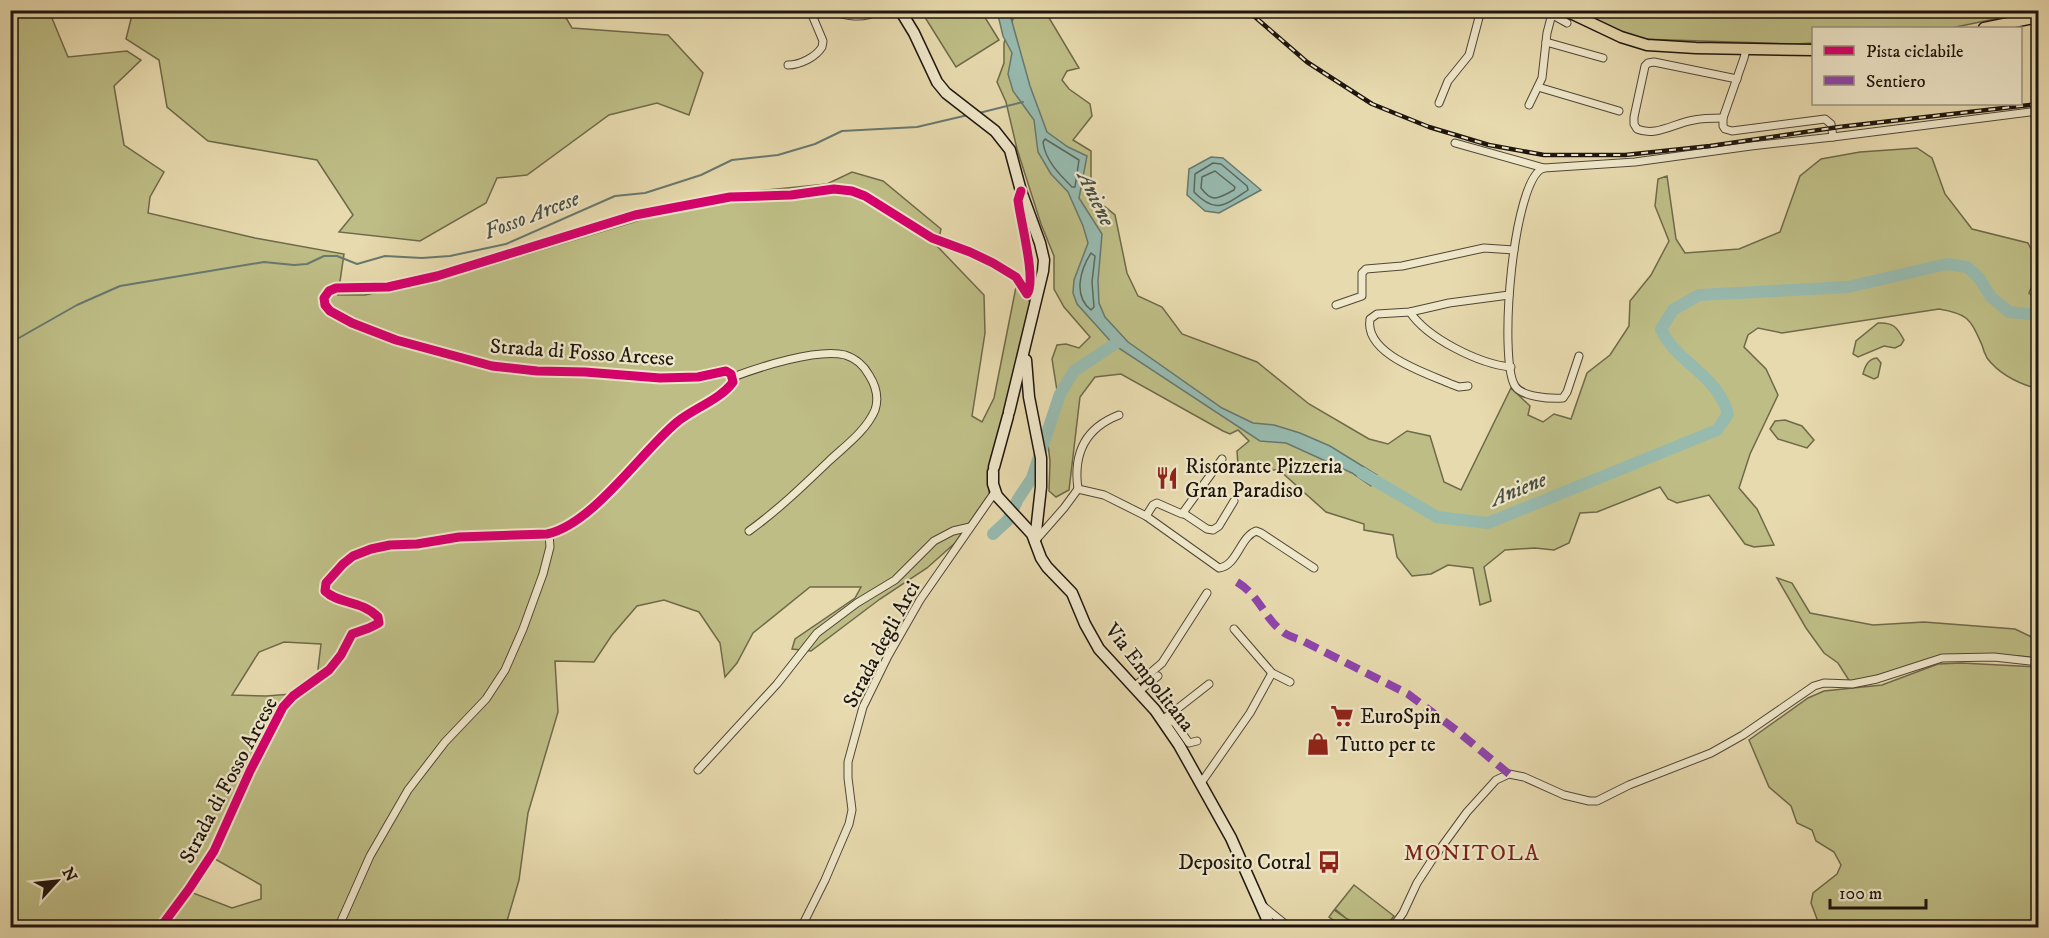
<svg xmlns="http://www.w3.org/2000/svg" width="2049" height="938" font-family="'IM FELL DW Pica',serif">
<style>
.green{fill:#bebd85;stroke:#6e694a;stroke-width:1.5;fill-rule:evenodd}
.water{fill:#97baaf;stroke:#67786f;stroke-width:1.5}
.lines{fill:none;stroke-linecap:round;stroke-linejoin:round}
.shore{stroke:#5a685e;stroke-width:1.5}
.stream{stroke:#67786f;stroke-width:2}
.river{stroke:#97baaf;stroke-width:12}
.minor-casing{stroke:#504636;stroke-width:9}
.secondary-casing{stroke:#1e150e;stroke-width:13}
.primary-casing{stroke:#1e150e;stroke-width:13}
.minor{stroke:#efe7ca;stroke-width:7}
.secondary{stroke:#efe7ca;stroke-width:10}
.primary{stroke:#e7daae;stroke-width:10}
.rail-casing{stroke:#1e150e;stroke-width:4.5}
.rail{stroke:#efe7ca;stroke-width:2;stroke-dasharray:7;stroke-linecap:butt}
.quiet{stroke:#8e44ad;stroke-width:8;stroke-dasharray:15 8;stroke-linecap:butt}
.cycleway-casing{stroke:#efe7ca;stroke-width:13}
.cycleway{stroke:#d6006c;stroke-width:9}
.labels{text-anchor:middle;stroke-width:4.5;stroke-linejoin:round;paint-order:stroke}
.street-label{font-size:21px;fill:#1e150e;stroke:#efe7ca}
.poi-label{font-size:21px;fill:#1e150e;stroke:#efe7ca;text-anchor:start}
.water-label{font-size:22px;font-style:italic;fill:#484f46;stroke:#efe7ca}
.neighbourhood-label{font-size:22px;letter-spacing:1.5px;fill:#7a1f14;stroke:#efe7ca}
</style>
<rect width="100%" height="100%" fill="#e7daae"/>
<filter id="stains"><feTurbulence type="fractalNoise" baseFrequency=".00333" numOctaves="4"/><feColorMatrix values="0 0 0 0 .2 0 0 0 0 .09 0 0 0 0 .02 0 0 0 .5 -.17"/></filter>
<radialGradient id="worn" r=".72"><stop offset=".6" stop-color="#630" stop-opacity="0"/><stop offset="1" stop-color="#630" stop-opacity=".3"/></radialGradient>
<g class="green">
<path d="M10 11H49L68 57 127 51 141 60 114 86 124 145 164 172 150 197 148 213 255 238 344 254 338 295H365L472 271 726 194 827 184 852 172 883 181 941 229 937 246 984 295 985 333 972 416 982 422 994 398 1016 287 1031 303 990 475 989 494 955 543 927 568 880 599 811 651 792 649 795 639 855 598 861 587H810L753 633 737 663 725 677 720 643 699 612 664 600 637 606 612 635 594 662 555 661 558 712 528 813 519 880 507 921 517 927H11ZM284 642 321 644 318 669 325 679 305 693 266 696 232 695 259 652ZM208 855 261 885V899L232 908 185 890Z"/>
<path d="M133 11H562L572 28 668 35 703 73 689 115 657 103 609 115 527 175 497 178 486 203 420 241 339 232 353 215 317 160 208 141 167 107 159 60 126 39Z"/>
<path d="M921 11H981L999 40 956 67Z"/>
<path d="M1016 11H1045L1079 68 1067 71 1062 80 1069 89 1090 104 1092 116 1073 140 1091 151V195L1115 215 1127 273 1138 296 1162 307 1182 334 1257 362 1309 404 1369 439 1388 444 1407 431 1430 436 1444 482 1461 490 1511 388 1530 406 1528 415 1543 422 1554 414 1571 419 1587 373 1610 355 1629 326 1630 301 1651 275 1669 241 1655 206 1658 179 1667 176 1676 239 1685 253 1739 249 1780 232 1800 176 1821 159 1860 152 1917 148 1932 158 1945 194 1972 229 2028 243C2041 268 2040 267 2029 293L2038 301V389C2020 384 1999 374 1987 358 1985 354 1983 349 1982 345 1970 319 1969 314 1939 309L1782 333 1758 328 1748 335 1744 347 1766 369 1778 395 1750 454 1739 488 1757 509 1774 545 1754 547 1745 544 1709 495 1677 503 1668 499 1660 487 1597 512 1580 513 1569 543 1554 550 1535 548 1505 550 1484 567 1491 601 1480 605 1473 568 1448 565 1431 574 1412 576 1397 557 1393 535 1364 530V524L1326 512 1279 470H1251L1238 465 1237 451 1249 441 1238 430 1230 434 1223 431 1121 374 1095 377 1080 397 1069 490 1056 497 1049 491 1050 461 1047 436 1058 397 1052 359 1057 345 1066 344 1079 348 1090 337 1064 307 1054 289V256L1041 224 1017 149 1006 102 997 82 1004 63V43Z"/>
<path d="M1574 11H2034L1951 28H1814L1813 43 1796 44 1640 39Z"/>
<path d="M1878 323C1893 322 1897 327 1904 340L1901 345 1895 348 1884 346 1858 357 1853 354 1856 341Z"/>
<path d="M1877 358 1881 363 1878 377 1874 379 1863 374C1865 366 1868 359 1877 358Z"/>
<path d="M1785 420 1802 426 1814 440 1807 448 1778 439 1770 429 1775 421Z"/>
<path d="M1777 578 1792 583 1810 613 1873 625 1924 622 2015 629 2038 640V658L2018 656 1942 655 1897 671 1850 682 1838 663 1824 653 1806 628Z"/>
<path d="M1961 663 2038 667V927L1914 928 1891 922H1864L1854 927H1820L1811 903 1813 893 1837 874 1841 865 1834 852 1816 841 1812 830 1797 823 1791 806 1769 787 1749 740 1808 698 1824 691 1882 685 1938 664Z"/>
<path d="M1354 885 1394 916 1385 927H1359L1348 919 1343 927 1329 917 1334 910 1347 919 1335 909Z"/>
</g>
<g class="water">
<path d="M997 11H1009L1030 86 1047 132 1068 147 1087 156 1079 198 1102 234 1098 281 1099 303 1105 317 1128 342 1222 408 1253 423 1274 425 1300 433 1330 446 1377 475 1371 486 1352 473 1286 443 1260 441 1114 345 1077 304 1073 293 1074 280 1088 243 1083 226 1068 192 1051 174 1038 152 1034 120 1013 91 1008 74 1012 53 1003 36Z"/>
<path d="M1211 157 1223 158 1261 190 1219 213 1205 211 1187 195 1189 169Z"/>
</g>
<g class="lines">
<g class="shore">
<path d="M1045 139 1079 160 1075 187H1072C1059 174 1045 160 1043 142Z"/>
<path d="M1213 163 1221 164 1247 186 1248 190C1224 206 1215 214 1194 192L1195 174Z"/>
<path d="M1215 171 1235 187 1234 190C1218 198 1213 204 1201 188L1202 177Z"/>
<path d="M1091 253 1095 256 1092 282 1094 307 1091 310C1073 296 1080 270 1091 253Z"/>
</g>
<g class="stream">
<path d="M979 113 1023 102"/>
<path d="M10 343 77 305 120 286 264 262 294 265 307 264 324 256H337L357 264 385 256 422 258 450 256 506 244 615 196 645 193 670 185 701 175 732 160 778 155 815 144 842 131 917 127 968 115"/>
</g>
<g class="river">
<path d="M1362 473 1437 517 1488 523 1717 430 1728 414C1717 374 1677 364 1661 329L1673 310 1699 295 1848 287 1947 264 1967 267 1979 278 1991 297 2009 312 2038 315"/>
<path d="M993 534 1008 520 1018 499 1032 478 1060 394 1074 371 1118 342"/>
</g>
<g class="minor-casing">
<g id="minor">
<path d="M827 10C845 16 863 20 880 10"/>
<path d="M1551 14 1567 23"/>
<path d="M1546 42 1603 58"/>
<path d="M1746 49 1744 58 1723 118V126L1725 129 1732 131 1825 119 1831 124 1833 137"/>
<path d="M788 65C800 65 816 57 822 47L823 41 810 10"/>
<path d="M1538 87 1619 111"/>
<path d="M1439 103 1448 81 1469 55 1481 10"/>
<path d="M1529 105 1542 78 1547 33 1553 10"/>
<path d="M1723 118C1713 118 1703 118 1694 120 1674 123 1656 137 1637 129L1634 124V117L1645 66 1648 63 1654 62 1737 79"/>
<path d="M1455 143 1544 168 1635 162 1751 146 1833 137 2038 111"/>
<path d="M1544 168C1513 176 1498 359 1515 386 1522 397 1550 399 1563 398L1567 392 1579 356"/>
<path d="M1336 305 1362 296V273L1366 269 1402 266 1484 248 1514 250"/>
<path d="M1410 312C1427 338 1479 364 1511 367"/>
<path d="M733 377C760 367 817 348 845 355 855 358 864 366 869 375 876 386 879 398 875 410 866 431 845 446 829 461 803 486 778 510 749 531"/>
<path d="M1468 386 1459 387 1451 384C1426 373 1364 354 1370 319L1377 314 1410 312 1449 303 1509 295"/>
<path d="M1078 489C1073 454 1085 428 1119 415"/>
<path d="M1183 513 1207 529 1213 530 1219 526 1234 501"/>
<path d="M1146 516 1219 568C1237 566 1240 537 1256 531L1261 533 1314 568"/>
<path d="M1035 541 1064 508 1078 489 1104 495 1146 516 1153 505 1157 503 1182 514 1222 459"/>
<path d="M1234 629 1272 673 1290 682"/>
<path d="M1134 687 1162 663 1207 593"/>
<path d="M1138 692 1158 676"/>
<path d="M1166 717 1175 723 1189 743 1197 741"/>
<path d="M1163 720 1209 684"/>
<path d="M698 770 777 684 817 633 857 603 895 580 934 541 953 531 970 527"/>
<path d="M1201 783 1250 713 1272 673"/>
<path d="M1263 906 1290 928"/>
<path d="M726 924 733 928"/>
<path d="M160 928 189 889 214 851 250 771 283 707 293 696 329 670 341 655 352 634 369 628 379 623 378 617C361 600 338 604 325 591L326 583 343 564 353 556 371 549 390 545 417 544 459 537 547 534C592 525 641 452 677 422 694 408 720 400 733 382L731 374 726 371 698 377 660 378 585 372 537 371 492 366 396 340 352 323 330 311 325 305 324 298 329 291 336 288 388 287 437 276 635 215 730 197 791 195 834 189 852 191 865 196 932 238 970 252 993 263 1016 277 1027 294C1037 281 1020 219 1018 200L1021 191"/>
<path d="M338 928 370 856 408 790 445 742 486 699 505 670 523 629 543 574 550 547 549 534"/>
<path d="M801 928 825 880 849 824 852 810 848 778V762L863 707 888 656 920 600 995 492"/>
<path d="M1392 928 1403 913 1417 883 1432 860 1467 812 1496 780 1509 774 1524 777 1564 795 1589 801H1597L1629 785 1711 753 1743 735 1814 686 1824 683 1852 684 1877 679 1942 658 1994 657 2038 662"/>
</g>
</g>
<g class="secondary-casing">
<g id="secondary">
<path d="M900 10 914 33 937 82 946 93 995 131 1010 150 1021 191 1040 243 1044 260 1043 271 1009 412"/>
<path d="M1026 360 1029 397 1041 458V487L1035 541"/>
<path d="M994 467 1008 416"/>
<path d="M993 472V484L997 496 1032 534 1041 558 1047 567 1072 593 1085 624 1099 649 1155 710 1179 745 1231 838 1271 928"/>
</g>
</g>
<g class="primary-casing">
<g id="primary">
<path d="M1564 10 1621 37 1647 45 1696 48 1814 50"/>
<path d="M1984 28 2038 17"/>
</g>
</g>
<use href="#minor" class="minor"/>
<use href="#secondary" class="secondary"/>
<use href="#primary" class="primary"/>
<g class="rail-casing">
<path id="rail" d="M1247 10 1307 62 1372 104 1429 127 1489 145 1544 155H1625L1710 146 1839 127 2038 104"/>
</g>
<use href="#rail" class="rail"/>
<path class="quiet" d="M1237 582C1260 596 1264 618 1283 632 1288 636 1295 638 1301 640L1408 694 1456 730 1509 774"/>
<g class="cycleway-casing">
<path id="cycleway" d="M160 928 189 889 214 851 250 771 283 707 293 696 329 670 341 655 352 634 369 628 379 623 378 617C361 600 338 604 325 591L326 583 343 564 353 556 371 549 390 545 417 544 459 537 547 534C592 525 641 452 677 422 694 408 720 400 733 382L731 374 726 371 698 377 660 378 585 372 537 371 492 366 396 340 352 323 330 311 325 305 324 298 329 291 336 288 388 287 437 276 635 215 730 197 791 195 834 189 852 191 865 196 932 238 970 252 993 263 1016 277 1027 294C1037 281 1020 219 1018 200L1021 191"/>
</g>
<use href="#cycleway" class="cycleway"/>
</g>
<defs>
<g id="restaurant-bare" transform="scale(1.8)"><path d="M-5-6h1v4h1v-4h1v4h1v-4h1v5L-1.5 .5V6h-2V.5L-5-1ZM5-6V6H3V1.5H1.5Q1.5-4 5-6Z" fill="#8f2418" stroke="#efe7ca" stroke-width="2.5" paint-order="stroke"/></g>
<g id="supermarket-bare" transform="scale(1.8)"><path d="M-6-5.5h2.5l.6 2H6L4.5 2H-2.5L-4.4-4H-6ZM-1.5 3.2a1.3 1.3 0 1 0 .1 0ZM3 3.2a1.3 1.3 0 1 0 .1 0Z" fill="#8f2418" stroke="#efe7ca" stroke-width="2.5" paint-order="stroke"/></g>
<g id="shop-bare" transform="scale(1.8)"><path d="M-5-2.5h2.3a2.7 3.5 0 0 1 5.4 0H5L5.5 6h-11ZM-1.5-2.5h3a1.5 2.3 0 0 0-3 0Z" fill="#8f2418" stroke="#efe7ca" stroke-width="2.5" paint-order="stroke"/></g>
<g id="bus-bare" transform="scale(1.8)"><path d="M-5-6H5V4H4V6H2V4H-2V6H-4V4H-5ZM-3.5-4V0h7V-4ZM-3.5 1.2v1.5H-2V1.2ZM2 1.2v1.5H3.5V1.2Z" fill="#8f2418" stroke="#efe7ca" stroke-width="2.5" paint-order="stroke"/></g>
</defs>
<g fill-rule="evenodd">
<use href="#restaurant-bare" x="1167" y="478"/>
<use href="#supermarket-bare" x="1342" y="716"/>
<use href="#shop-bare" x="1318" y="744"/>
<use href="#bus-bare" x="1329" y="862"/>
</g>
<g class="labels">
<g class="street-label">
<text transform="translate(582 352) rotate(4)" y="7">Strada di Fosso Arcese</text>
<text transform="translate(881 644) rotate(-62)" y="7">Strada degli Arci</text>
<text transform="translate(1150 677) rotate(52)" y="7">Via Empolitana</text>
<text transform="translate(228 780) rotate(-62)" y="7">Strada di Fosso Arcese</text>
</g>
<g class="poi-label">
<text x="1185" y="473">Ristorante Pizzeria<tspan x="1185" dy="24">Gran Paradiso</tspan></text>
<text x="1360" y="723">EuroSpin</text>
<text x="1336" y="751">Tutto per te</text>
<text x="1311" y="869" text-anchor="end">Deposito Cotral</text>
</g>
<g class="water-label">
<text transform="translate(1097 198) rotate(64)" y="8">Aniene</text>
<text transform="translate(531 214) rotate(-21)" y="8">Fosso Arcese</text>
<text transform="translate(1518 488) rotate(-22)" y="8">Aniene</text>
</g>
<g class="neighbourhood-label">
<text x="1472" y="860">MONITOLA</text>
</g>
</g>
<rect width="2049" height="938" fill="none" stroke="#e7daae" stroke-width="36"/>
<rect x="12" y="12" width="2025" height="914" fill="none" stroke="#1e150e" stroke-width="3"/>
<rect x="18" y="18" width="2013" height="902" fill="none" stroke="#1e150e" stroke-width="1.5"/>
<rect x="1812" y="27" width="210" height="78" fill="#efe7ca" stroke="#9b937f" stroke-width="1.5"/>
<rect x="1824" y="46" width="30" height="9" fill="#d6006c" stroke="#9b937f" stroke-width="1.5"/>
<text x="1866" y="57" font-size="18" fill="#1e150e">Pista ciclabile</text>
<rect x="1824" y="76" width="30" height="9" fill="#8e44ad" stroke="#9b937f" stroke-width="1.5"/>
<text x="1866" y="87" font-size="18" fill="#1e150e">Sentiero</text>
<g transform="translate(57 881) rotate(63)" stroke="#efe7ca" stroke-width="4.5" paint-order="stroke">
<path d="M0-4.5L10 22L0 15L-10 22Z" fill="#1e150e"/>
<text y="-9" font-size="16" font-weight="bold" text-anchor="middle" fill="#1e150e">N</text>
</g>
<path d="M1830 899v9h96v-9" fill="none" stroke="#1e150e" stroke-width="3"/>
<text x="1839" y="899" font-size="18" fill="#1e150e" stroke="#efe7ca" stroke-width="4.5" paint-order="stroke">100 m</text>
<rect width="100%" height="100%" filter="url(#stains)"/>
<rect width="100%" height="100%" fill="url(#worn)"/>
</svg>
